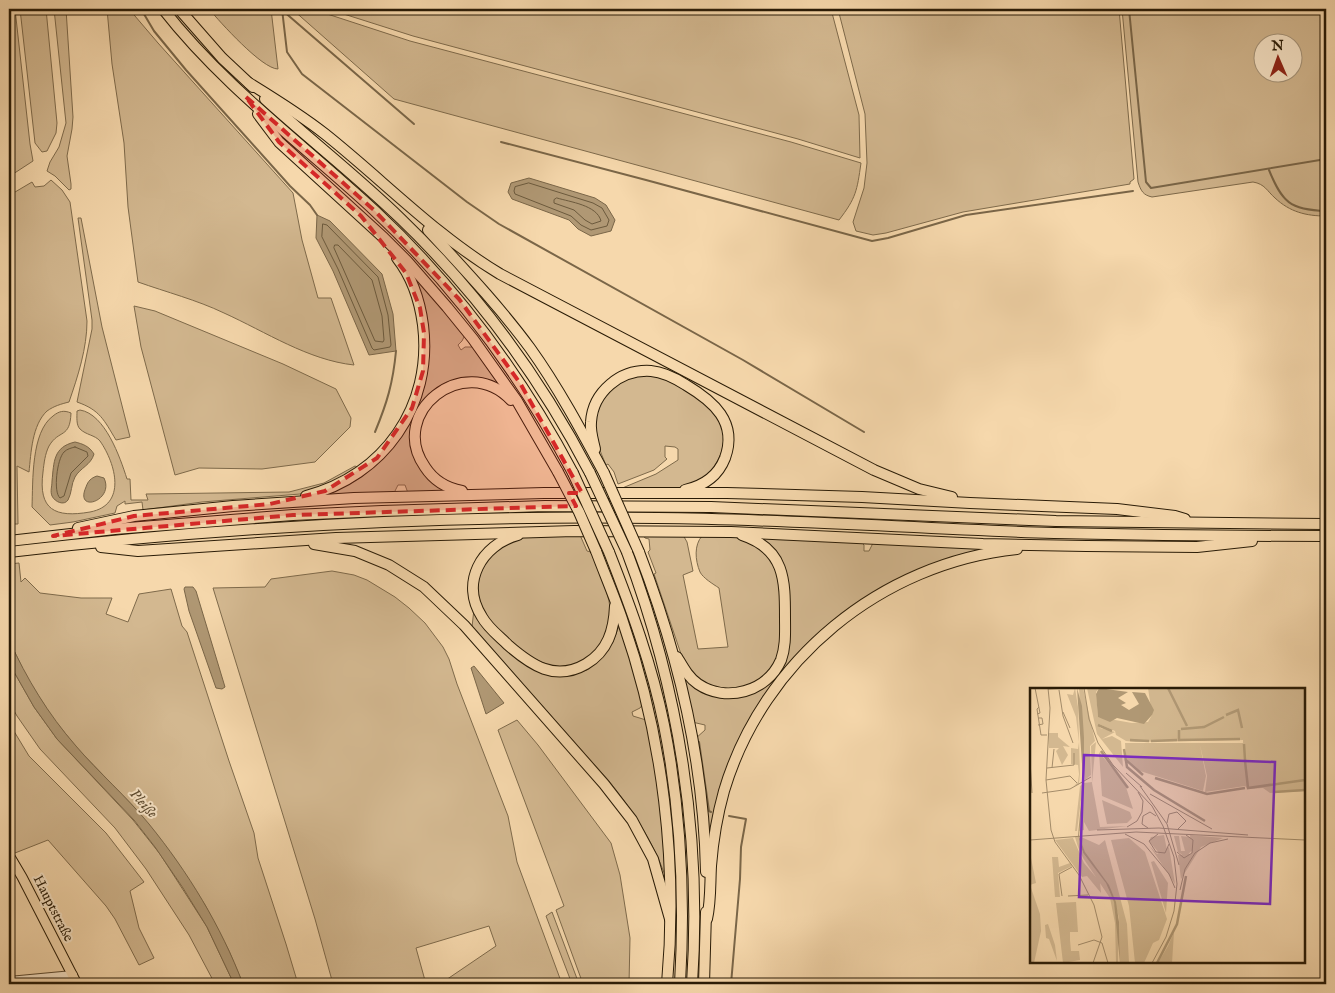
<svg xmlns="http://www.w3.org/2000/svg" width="1335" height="993" font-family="'IM FELL English',serif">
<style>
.green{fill:#d3b890;stroke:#7e6a4b;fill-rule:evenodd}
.water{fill:#b09874;stroke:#7a6648}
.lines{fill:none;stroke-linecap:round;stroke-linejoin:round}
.shore{stroke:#6c5a3d;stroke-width:1}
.stream{stroke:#7a6648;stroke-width:2}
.minor-casing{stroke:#5c4a30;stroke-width:10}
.major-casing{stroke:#291b06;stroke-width:11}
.highway-casing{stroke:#291b06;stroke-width:12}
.minor{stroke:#f9e6c9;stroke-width:8}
.major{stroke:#f6d8ac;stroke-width:9}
.highway{stroke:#f6d8ac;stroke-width:10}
.highway-bridge-casing{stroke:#291b06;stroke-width:12;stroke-linecap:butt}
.highway-bridge{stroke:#f6d8ac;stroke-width:10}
.marked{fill:#d62828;fill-opacity:0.2;stroke:#d62828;stroke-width:4;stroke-dasharray:10 6;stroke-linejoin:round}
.labels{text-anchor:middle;stroke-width:4;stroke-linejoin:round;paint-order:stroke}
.street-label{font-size:14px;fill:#291b06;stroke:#f9e6c9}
.water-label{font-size:15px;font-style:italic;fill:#5f4d32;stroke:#f9e6c9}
.inset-river{fill:none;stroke:#b09874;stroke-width:2.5}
.inset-road{fill:none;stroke:#a48c6a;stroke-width:1}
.view{fill:#7b2cbf;fill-opacity:0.15;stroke:#7b2cbf;stroke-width:2.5}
.inset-edge{fill:none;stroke:#291b06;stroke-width:2.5}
</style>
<rect width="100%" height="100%" fill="#f6d8ac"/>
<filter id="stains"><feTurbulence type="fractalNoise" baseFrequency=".004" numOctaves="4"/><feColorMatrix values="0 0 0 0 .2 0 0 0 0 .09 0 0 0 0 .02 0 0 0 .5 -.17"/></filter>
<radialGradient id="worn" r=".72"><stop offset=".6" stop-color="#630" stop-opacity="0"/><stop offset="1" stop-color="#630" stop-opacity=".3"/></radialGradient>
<g class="green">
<path d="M9 9H15L30 144 33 161 10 176 9 157Z"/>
<path d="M20 9H46L57 123 56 133 47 151 42 152 35 143Z"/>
<path d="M54 9H66L73 117 72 129 67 156 71 184V189L69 190 55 176 47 171 50 162 59 147 66 123Z"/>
<path d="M107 9H129L158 43 293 193 302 240 318 298H331L354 365C308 360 266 332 224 313 197 300 166 292 138 282L128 207 124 143 112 64Z"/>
<path d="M209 9H271L278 69C262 69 220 22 209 9Z"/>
<path d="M292 9H312L410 41 791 142 861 163C857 191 856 198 839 220L394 99Z"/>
<path d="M328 9H831L859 115 860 158 798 139 413 36Z"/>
<path d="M838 9H1119L1134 179 1130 182V184L963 212 886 233 873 235 856 231 853 222 864 188 867 163 865 114Z"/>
<path d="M1122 9H1326V216C1306 216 1290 212 1275 198 1267 191 1265 184 1253 182L1152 197C1143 195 1141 191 1138 182ZM1262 42H1292V72H1262Z"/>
<path d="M51 180 62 190 70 202 87 321C87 348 78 376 69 402 61 404 54 406 47 411 32 425 31 453 29 472L17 466 18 524H9L10 195 32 182 35 187 44 186Z"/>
<path d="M78 218H81L102 327 130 437 116 440C104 420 100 410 77 402L92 329V320Z"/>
<path d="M411 273 466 333 462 341 458 345 461 350 465 347H477L505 388C480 372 465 382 438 389L412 441 447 491 408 493 405 485H398L393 495 314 498 381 458 426 372Z"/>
<path d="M134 306 155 311 283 364 336 389 351 418 350 427 315 462 262 469 199 468 175 475 141 347Z"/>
<path d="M653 375C672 381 703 396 715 412 727 429 726 449 715 465 714 468 712 473 709 475 705 479 695 483 689 486 674 492 638 488 620 489L656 474 678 460V449L675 447 665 446V457L667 459 654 470 618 484 614 472 608 464 606 465C600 451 593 435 595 420 597 401 615 380 634 376 640 375 647 376 653 375Z"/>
<path d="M80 410C105 414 120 457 127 479H130L131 500H148L146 494 289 492 324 483 355 466 360 468 316 490 300 494 202 502 143 510 142 502 125 504V501L117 506 115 513 73 522 50 525 32 507C33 481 31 432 53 416 59 411 64 410 71 413 70 439 59 429 49 446 45 454 44 463 43 472 38 510 55 518 90 512 127 505 116 464 100 441 95 435 86 435 80 429 76 425 77 417 77 411Z"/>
<path d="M580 535 587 551 591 552C605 586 625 622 594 653 565 681 534 662 510 640 503 634 495 627 489 619 465 585 483 550 519 538 530 534 566 536 580 535Z"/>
<path d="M643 535H683L687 542 693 571 683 575 698 649 728 647 719 588C713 584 703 578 700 572 695 560 694 545 702 536 722 536 743 535 760 547 766 551 774 562 777 568 779 573 779 581 779 587 781 608 786 650 772 669 754 692 717 697 695 676 689 670 685 661 681 654L654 574 656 573 648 552 650 550 649 539 645 538Z"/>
<path d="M758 537 859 540 864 545V551H869L873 543 991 547C916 565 848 599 795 657 784 670 771 684 763 700 756 713 752 729 746 742 734 774 722 807 710 839L695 739 705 730V725L692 722 681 672 724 696 777 673 789 594Z"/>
<path d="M19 563 21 582 25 578 40 593 81 598H112L106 614 128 622 139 594 171 589 182 626 187 632 229 761 254 833 258 858 286 944 298 984H243L229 951 205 905 176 861 135 808 77 748 52 717 27 678 9 640V564Z"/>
<path d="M332 571 354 575 367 580 395 597 409 608 425 623 443 647 449 659 457 684 508 816 517 862 562 984H440L496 946 489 926 416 948 426 984H333L315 919 213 588 265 587 271 579Z"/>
<path d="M474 609 520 659 568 675 587 670 601 659 613 642 620 623 643 704 640 708 632 712 633 716 646 720 649 726 661 806 666 875H665C652 840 633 811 609 781L472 627Z"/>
<path d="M9 663 34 707 57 739 133 820 160 854 207 927 234 984H215L189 935 146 869 115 828 40 749 17 716 9 702Z"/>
<path d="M517 720 538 745 611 843 620 875 630 938 629 984H583L556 910 564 906 498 730Z"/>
<path d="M9 723 29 756 106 833 144 882 130 891 139 928 154 958 139 965 115 919 106 906 48 840 15 853 9 843Z"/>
<path d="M552 912 579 984H572L546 916Z"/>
</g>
<g class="water">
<path d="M529 178 595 198 606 205 615 220 611 231 591 236 578 229 569 220 512 199 508 192 511 183Z"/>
<path d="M317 215 330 221 382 274 393 314 396 351 369 355 333 271 316 238Z"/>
<path d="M75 442C83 444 89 446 94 454 91 465 80 468 75 477 71 484 72 493 68 500 64 506 55 502 52 496 50 491 52 487 52 481 54 462 53 447 75 442Z"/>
<path d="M97 476 104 478C115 501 74 514 86 487 88 481 91 478 97 476Z"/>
<path d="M185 587H193L196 591 225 687 222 689 216 688 189 611 184 589Z"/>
<path d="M9 640C27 679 48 714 76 746 99 773 126 796 149 824 188 872 221 926 243 984H234L207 927 183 888 155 847 134 820 57 739 34 707 9 663Z"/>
<path d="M474 666 504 703 486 714 471 668Z"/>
</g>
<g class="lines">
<g class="shore">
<path d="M529 183 593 203 602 208 609 220 607 226 591 230 581 225 571 216 515 194 514 191 515 187Z"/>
<path d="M557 198C570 202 597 205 601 221L592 224 585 220 574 210 554 203V200Z"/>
<path d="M323 224 327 225 378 277 388 315 391 345 390 347 374 350 372 348 338 269 322 237Z"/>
<path d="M335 245H338L372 280 382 316 384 340 383 342 375 341 334 248Z"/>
<path d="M75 447 87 452 88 456 71 473 64 496 60 498C53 492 57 459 64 452 67 449 71 448 75 447Z"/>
</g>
<g class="stream">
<path d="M141 9 154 31 186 70 290 186 310 205 317 215"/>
<path d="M282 9 287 52 302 74 467 202 499 224 743 360 864 432"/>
<path d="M1129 9 1146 182 1151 188 1326 159"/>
<path d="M282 10 414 124"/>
<path d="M501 142 646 180 872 241 888 238 966 215 1133 191"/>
<path d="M1269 170C1282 202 1290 210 1326 211"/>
<path d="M375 432C387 403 393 383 396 351"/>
<path d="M699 742 709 811 711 812"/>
<path d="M729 816 746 819 741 847 740 879 731 984"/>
</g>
<g class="minor-casing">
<path id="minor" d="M9 981 73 975"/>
</g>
<g class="major-casing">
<path id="major" d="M9 855 22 877 77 984"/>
</g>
<g class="highway-casing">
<g id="highway">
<path d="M163 9C224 87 304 145 376 212 456 287 521 375 573 473"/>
<path d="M179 9 222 58 253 87"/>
<path d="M249 83C275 99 301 115 325 134 384 181 435 235 500 274L874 470 919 489 952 497"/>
<path d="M265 99C310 140 358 177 401 219 478 293 541 379 590 473"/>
<path d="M258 114 279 142 384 238 407 261 447 307 473 339 517 401 558 472"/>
<path d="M428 230C463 268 499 306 530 348 558 387 581 430 604 473"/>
<path d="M595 449C593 440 590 431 591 422 593 392 620 369 651 371 664 372 675 378 686 385 713 401 738 422 725 458 718 476 703 486 685 490"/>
<path d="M462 491C446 488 434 481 425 467 387 413 464 351 511 400"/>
<path d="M306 496C384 476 433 406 423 325 420 302 412 277 397 258"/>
<path d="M78 528 134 516 233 506 354 498 544 493H727L862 497 970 503 1117 509 1175 516 1185 519"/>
<path d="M518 535C481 545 460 583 482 617 488 628 499 636 508 645 531 665 555 682 586 664 608 651 614 630 615 606"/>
<path d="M9 541 115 529 293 515 382 511 545 506 711 507 1056 521 1326 524"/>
<path d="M314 544 355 551 389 565 424 587 464 625 604 784 632 820 653 859 670 919"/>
<path d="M101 547 138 551 336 538 574 531 731 532 983 544 1086 546 1197 547 1252 541"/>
<path d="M596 551C605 575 615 598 623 622 663 737 678 863 667 984"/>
<path d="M9 552C223 527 441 515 657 518 790 519 922 529 1054 533 1145 535 1236 536 1326 536"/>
<path d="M609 552C631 608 652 665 664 725 681 810 685 897 680 984"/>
<path d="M627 552C679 689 702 837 692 984"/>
<path d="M639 552C678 653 704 764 706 872"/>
<path d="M677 657C683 667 688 677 698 684 726 703 767 692 781 660 786 646 785 632 785 618 785 580 785 549 742 535"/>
<path d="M707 919C711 901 710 884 711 866 713 840 717 816 724 791 763 660 881 563 1017 549"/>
<path d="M704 984 706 912"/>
</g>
</g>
<use href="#minor" class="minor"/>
<use href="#major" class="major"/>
<use href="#highway" class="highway"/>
<g class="highway-bridge-casing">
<g id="highway-bridge">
<path d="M558 472 579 512 596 551"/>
<path d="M573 473 609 552"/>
<path d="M590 473 627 552"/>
<path d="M604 473 639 552"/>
</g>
</g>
<use href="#highway-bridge" class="highway-bridge"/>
</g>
<path class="marked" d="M246 97 375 211 459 299 520 383 582 493H569L576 506 293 515 53 536 134 516 270 504 325 491 377 458 412 408 423 371 424 333 420 308 406 273 361 216 279 142Z"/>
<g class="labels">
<g class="street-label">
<text transform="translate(54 908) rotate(63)" y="5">Hauptstraße</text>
</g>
<g class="water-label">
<text transform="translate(144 803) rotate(48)" y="5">Pleiße</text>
</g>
</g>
<g transform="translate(1030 688)">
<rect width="275" height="275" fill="#f6d8ac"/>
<path d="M45 0 48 19 50 85 49 96 44 98 48 94 49 86 48 77 41 76V60L48 61 49 54 46 29 37 6 43 7ZM49 0H53L65 53 60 58 61 87 55 92ZM57 0H69L66 4 68 29 102 35 118 34 122 27 118 0H275V103L240 105 233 100 218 101 215 98 175 104 177 88 170 57 176 88 173 103 110 83 96 70 95 55H213V52L106 54 96 53 86 47 85 43 69 36 70 40 85 44 72 51 82 48 91 53 93 79 67 46ZM18 45H28V49L40 59 33 58 38 67 32 77 26 63 29 60H19ZM66 54 62 95 70 139 98 138 59 143 54 134V142L49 143 54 95 62 94 61 58ZM69 64 95 96 103 121 72 108ZM53 96 47 143H45L50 98ZM72 112 100 124 102 130 97 135 77 136ZM134 147 137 162 129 165 119 153 121 149ZM160 147 193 150 171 159 151 191 148 167 162 166ZM48 148 53 165 74 192 84 212 88 235V275H86L85 235 80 210 53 170 48 159 45 149ZM49 148 69 157 75 152 97 236 99 275H90L89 230 83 207 56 168ZM144 148H149L151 163H155L151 148 160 149 163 161 156 169 148 164ZM43 150 54 175 70 194 71 205 57 188 52 189 25 152ZM99 150 115 164 137 231 129 252 123 255 114 275H105L99 218 81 152ZM119 157 127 166 139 159 145 196ZM0 165 6 195 0 197 10 226 11 243 4 275H0ZM22 169H28L29 179 40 175 42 178 28 185 30 209H25ZM124 173 138 195 136 225 121 174ZM46 214 48 244H40V252L41 263H49L50 272 33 275 26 215ZM18 236 25 257 27 273 19 251 16 250 15 237ZM144 244 142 275H128L138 258Z" fill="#d3b890"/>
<path d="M47 0 52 18 54 50V97L49 148 55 164 79 197 86 214 89 234 90 275 84 214 76 195 53 165 48 148 53 91ZM69 0 98 4 88 10 96 15 91 17 99 22 109 16 102 4 115 5 124 22 122 27 114 36 87 30 80 34 68 29 66 6Z" fill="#b09874"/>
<path class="inset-river" d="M138 0 157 38M196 27 208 22 212 40M68 37 82 43M151 41 174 39 194 29M149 42V52L210 51M100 52 119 53M121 53 147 52M214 56 215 72M94 61 97 79 124 102 175 133M71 63 98 100M95 71 113 87M215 73 218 100 275 92M125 90 177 106 215 100M244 104 275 102M127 275 147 236 156 188"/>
<path class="inset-road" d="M5 0 10 25 7 26M18 0 20 20 16 92 21 142 25 154 49 187 64 217 72 249 63 275M54 0 59 31 68 55 83 77 122 118 133 138 144 169 147 196 144 223 136 249 122 275M18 1 36 0M29 2 33 28 43 55M9 19 7 21 11 47H17M33 24 40 40M8 30H12L13 36 8 37M0 73 2 105M17 80 44 77V65M22 80 24 61M96 85 112 99M16 92 40 88 47 95M110 98 137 136 149 177M12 105 40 101 61 89M120 106 182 141M137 135 139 126 147 124 156 133 148 141M97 139 107 133 112 124 113 113 108 104M118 140 112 136 113 128 120 124 126 128M67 142 129 140 218 147M95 146 114 156 139 186 145 200M128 146 119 153 126 164 135 165 139 156M0 152 106 144 275 152M147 164 154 170 162 165 163 152 156 147M150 202 155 181 165 165 180 155 198 151M32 208 29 186 42 179M38 208 58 207M48 257 64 252 72 255 78 275"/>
<path class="view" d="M54 67 245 74 240 216 49 209Z"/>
<rect width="275" height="275" class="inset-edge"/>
</g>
<rect width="1335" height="993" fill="none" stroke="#f6d8ac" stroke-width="30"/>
<rect x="10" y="10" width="1315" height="973" fill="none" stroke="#291b06" stroke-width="2.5"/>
<rect x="15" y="15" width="1305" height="963" fill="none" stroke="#291b06"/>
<g transform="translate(1278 58) rotate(358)"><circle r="24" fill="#f9e6c9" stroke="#a6957b"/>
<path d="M0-4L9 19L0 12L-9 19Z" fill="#8f2418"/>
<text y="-8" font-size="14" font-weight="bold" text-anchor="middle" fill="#291b06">N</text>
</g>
<rect width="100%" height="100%" filter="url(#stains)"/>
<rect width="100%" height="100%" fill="url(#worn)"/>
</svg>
